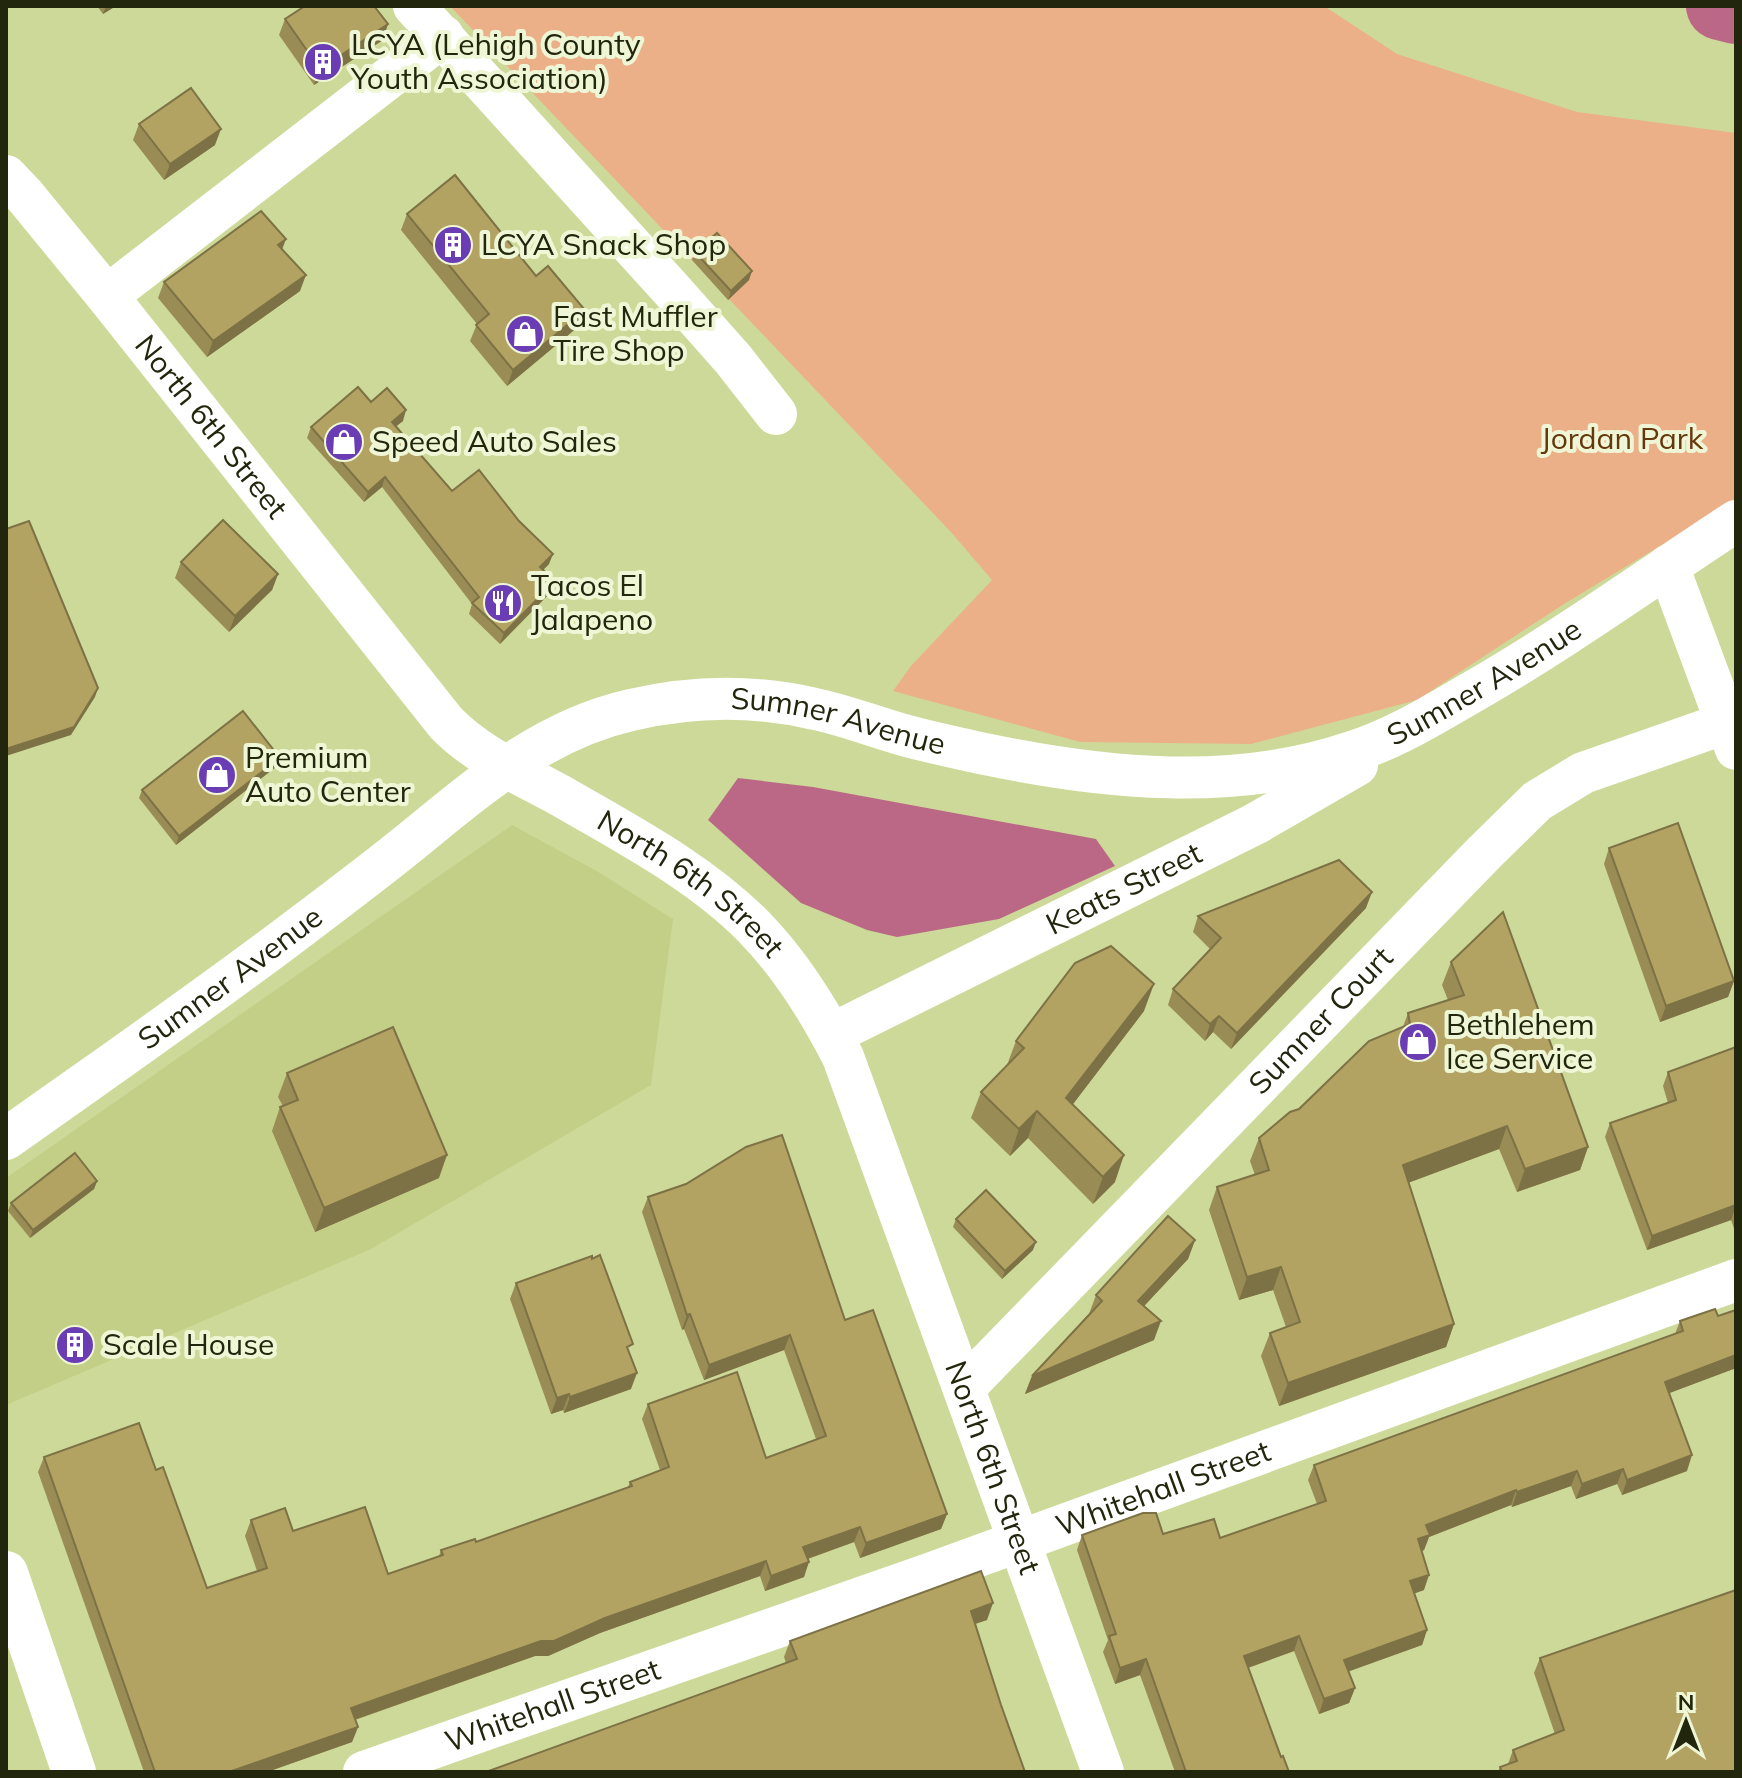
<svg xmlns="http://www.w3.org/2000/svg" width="1742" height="1778" font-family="Mulish,sans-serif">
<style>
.built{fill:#c3cf87}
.green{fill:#ebb087}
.water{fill:#bb6887}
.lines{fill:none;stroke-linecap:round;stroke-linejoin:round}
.river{stroke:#bb6887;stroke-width:68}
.minor{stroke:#fff;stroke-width:42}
.major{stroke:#fff;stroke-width:44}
.wall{fill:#998c55}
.shaded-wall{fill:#7d7245}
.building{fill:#b2a363;stroke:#7d7245;stroke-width:2}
.labels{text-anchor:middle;stroke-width:8;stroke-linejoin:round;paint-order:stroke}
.poi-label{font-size:30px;fill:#22260d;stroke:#eff6d6;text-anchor:start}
.street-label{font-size:30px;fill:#22260d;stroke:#eff6d6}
.park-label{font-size:30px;fill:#66370d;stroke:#eff6d6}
</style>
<rect width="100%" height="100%" fill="#cdd998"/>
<path class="built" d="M512 825 595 870 673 919 651 1085 371 1249 6 1405V1178Z"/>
<path class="green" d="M450 6H1324L1397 54 1577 112 1736 133V500L1564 604 1417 700 1251 744 1080 742 893 691 911 666 992 580 950 531Z"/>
<path class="water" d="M738 778 813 787 1096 839 1115 866 999 919 897 937 867 930 801 903 708 820Z"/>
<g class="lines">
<path class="river" d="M1720 6 1736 10"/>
<g class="minor">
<path d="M414 6 670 288 733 359 776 414"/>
<path id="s1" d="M6 176 25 196 107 296 446 723C480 758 526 776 568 800 632 837 702 874 754 927 791 965 819 1010 843 1057L1103 1772"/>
<path d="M107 296 443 36"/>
<path d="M1668 566 1736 749"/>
<path id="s2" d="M832 1034 1255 824 1357 765"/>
<path id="s3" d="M6 1139C107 1067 209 997 307 922 341 896 375 871 408 844 477 788 542 730 631 710 691 696 755 695 815 709 844 715 872 726 900 734 928 742 957 748 985 754 1104 779 1234 792 1352 752 1396 738 1434 714 1474 691 1564 639 1649 578 1736 521"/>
<path id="s4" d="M964 1388 1484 853 1537 801 1583 773 1726 723"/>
<path id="s5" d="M364 1772 929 1574 1736 1280"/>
</g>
<path class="major" d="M6 1573 74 1772"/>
</g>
<g class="wall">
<path d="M97 6H116L103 14Z"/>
<path d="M285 19 383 40 314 85 279 35Z"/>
<path d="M139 124 215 145 164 180 133 140Z"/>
<path d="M407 214 536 276 579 326 507 386 470 341 477 324 401 230Z"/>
<path d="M282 249 300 291 207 357 158 298 164 282Z"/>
<path d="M695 252 749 280 728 300 692 260Z"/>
<path d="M371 402 403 421 396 426 452 491 549 564 543 570 555 581 551 592 500 644 469 614 472 604 382 487 364 502 307 438 311 427Z"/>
<path d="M181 562 278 574 272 590 229 632 175 578Z"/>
<path d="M277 766 176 845 139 798 142 790Z"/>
<path d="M1609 848 1734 981 1728 997 1660 1022 1604 864Z"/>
<path d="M1366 908 1231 1049 1213 1032 1205 1041 1168 1005 1173 989 1210 949 1193 932 1198 916Z"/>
<path d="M1451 962 1588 1147 1580 1170 1517 1192 1499 1149 1408 1183 1454 1324 1446 1347 1279 1406 1261 1356 1270 1333 1286 1327 1273 1290 1239 1300 1209 1210 1217 1187 1255 1175 1250 1161 1259 1138 1299 1109 1403 1027 1408 1013 1448 1000 1442 985Z"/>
<path d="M1144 1011 1073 1104 1115 1182 1093 1204 1028 1138 1010 1156 971 1118 981 1092 1007 1065 1016 1041Z"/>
<path d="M1736 1047V1234L1731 1220 1647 1250 1605 1137 1610 1123 1668 1103 1663 1086 1668 1072Z"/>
<path d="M287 1073 439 1178 315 1232 272 1131 280 1107 283 1106 278 1097Z"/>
<path d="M97 1181 94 1189 30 1238 8 1211 11 1203Z"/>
<path d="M648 1197 845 1320 947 1514 941 1529 860 1558 854 1542 808 1559 804 1577 765 1591 760 1576 600 1633 548 1656H535L355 1720 358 1727 352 1742 267 1772H144L38 1472 44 1457 156 1470 207 1588 257 1571 245 1536 251 1520 293 1531 388 1574 439 1556 441 1550 476 1542 628 1487 630 1482 660 1470 642 1419 648 1404 766 1458 816 1439 784 1350 704 1380 684 1329 682 1330 642 1212Z"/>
<path d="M956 1219 1033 1250 1002 1279 953 1227Z"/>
<path d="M1195 1240 1188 1259 1144 1306 1154 1340 1025 1394 1032 1376 1089 1314 1096 1295Z"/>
<path d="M516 1283 630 1353 631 1389 564 1413 563 1410 551 1414 510 1299Z"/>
<path d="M1736 1310V1368L1669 1393 1687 1471 1622 1495 1617 1484 1576 1499 1571 1486 1512 1507 1511 1505 1429 1537 1424 1550 1422 1551 1424 1590 1414 1593 1427 1630 1422 1645 1348 1671 1355 1688 1349 1703 1319 1714 1294 1651 1248 1668 1281 1757 1289 1772H1175L1140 1675 1115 1684 1103 1652 1108 1640 1077 1550 1082 1535 1163 1534 1220 1538 1317 1504 1308 1480 1314 1465 1675 1334 1680 1321 1718 1316Z"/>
<path d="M987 1620 975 1624 1001 1705 786 1663 784 1657 790 1641Z"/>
<path d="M1540 1658 1736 1772H1498L1500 1767 1508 1764 1513 1750 1555 1734 1534 1673Z"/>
</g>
<g class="shaded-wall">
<path d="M106 6H116L103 14Z"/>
<path d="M388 24 383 40 314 85 320 69Z"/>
<path d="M221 129 215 145 164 180 170 164Z"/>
<path d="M286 239 280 255 278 245Z"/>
<path d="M752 271 749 280 728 300 731 291Z"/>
<path d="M306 275 300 291 207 357 213 341Z"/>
<path d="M585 310 579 326 507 386 513 370Z"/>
<path d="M406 410 403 421 389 432 392 422Z"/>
<path d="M385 477 382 487 364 502 368 492Z"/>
<path d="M553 554 549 564 536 577 540 567Z"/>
<path d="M278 574 272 590 229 632 235 616Z"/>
<path d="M555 581 551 592 500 644 504 633Z"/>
<path d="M98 688 95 697 71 735 6 756V749Z"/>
<path d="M280 758 277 766 176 845 179 836Z"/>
<path d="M1372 892 1366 908 1231 1049 1237 1033Z"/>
<path d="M1734 981 1728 997 1660 1022 1666 1006Z"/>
<path d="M1154 984 1144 1011 1057 1125 1066 1098Z"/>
<path d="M1219 1016 1213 1032 1205 1041 1210 1024Z"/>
<path d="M1037 1111 1028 1138 1010 1156 1019 1129Z"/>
<path d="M1507 1126 1499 1149 1394 1188 1403 1165Z"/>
<path d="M1588 1147 1580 1170 1517 1192 1525 1169Z"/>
<path d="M447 1155 439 1178 315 1232 324 1208Z"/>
<path d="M1124 1155 1115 1182 1093 1204 1103 1177Z"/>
<path d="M97 1181 94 1189 30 1238 33 1230Z"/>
<path d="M1736 1205 1731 1220 1647 1250 1652 1236Z"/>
<path d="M1195 1240 1188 1259 1132 1319 1138 1301Z"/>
<path d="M1036 1242 1033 1250 1002 1279 1005 1271Z"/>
<path d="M1281 1267 1273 1290 1239 1300 1247 1277Z"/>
<path d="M690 1314 684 1329 682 1330 687 1315Z"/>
<path d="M1161 1321 1154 1340 1025 1394 1032 1376Z"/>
<path d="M1454 1324 1446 1347 1279 1406 1288 1383Z"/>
<path d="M790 1335 784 1350 704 1380 709 1365Z"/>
<path d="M1736 1355V1368L1659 1397 1665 1382Z"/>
<path d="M637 1373 631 1389 564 1413 570 1397Z"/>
<path d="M569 1394 563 1410 551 1414 557 1398Z"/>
<path d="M1692 1455 1687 1471 1622 1495 1627 1480Z"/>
<path d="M1623 1469 1617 1484 1576 1499 1582 1484Z"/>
<path d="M1577 1471 1571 1486 1512 1507 1517 1492Z"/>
<path d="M1516 1490 1511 1505 1429 1537 1424 1550 1412 1555 1418 1539 1426 1525Z"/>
<path d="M947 1514 941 1529 860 1558 866 1543Z"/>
<path d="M860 1527 854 1542 798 1562 803 1547Z"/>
<path d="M766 1561 760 1576 600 1633 548 1656H535L345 1723 351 1708Z"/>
<path d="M809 1562 804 1577 765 1591 771 1576Z"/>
<path d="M1429 1575 1424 1590 1405 1597 1410 1581Z"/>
<path d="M993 1603 987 1620 965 1627 971 1611Z"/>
<path d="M1427 1630 1422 1645 1339 1675 1344 1660Z"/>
<path d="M1299 1636 1294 1651 1239 1671 1244 1656Z"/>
<path d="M1146 1659 1140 1675 1115 1684 1120 1668Z"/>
<path d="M1355 1688 1349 1703 1319 1714 1324 1699Z"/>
<path d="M358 1727 352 1742 267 1772H229Z"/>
</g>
<g class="building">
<path d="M305 6H374L388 24 320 69 285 19Z"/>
<path d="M191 88 221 129 170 164 139 124Z"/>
<path d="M455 175 536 276 548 266 585 310 513 370 476 325 489 314 407 214Z"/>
<path d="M261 211 286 239 278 245 306 275 213 341 164 282Z"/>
<path d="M717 233 752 271 731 291 695 252Z"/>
<path d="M358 387 371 402 387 388 406 410 392 422 452 491 479 470 519 521 553 554 540 567 555 581 504 633 472 603 479 597 385 477 368 492 311 427Z"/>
<path d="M223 520 278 574 235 616 181 562Z"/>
<path d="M29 521 98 688 74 727 6 749V529Z"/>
<path d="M243 711 280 758 179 836 142 790Z"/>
<path d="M1678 823 1734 981 1666 1006 1609 848Z"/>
<path d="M1339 860 1372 892 1237 1033 1219 1016 1210 1024 1173 989 1221 938 1198 916Z"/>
<path d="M1503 912 1588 1147 1525 1169 1507 1126 1403 1165 1454 1324 1288 1383 1270 1333 1300 1322 1281 1267 1247 1277 1217 1187 1269 1170 1259 1138 1290 1112 1299 1109 1369 1041 1410 1024 1408 1013 1464 995 1451 962Z"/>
<path d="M1111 946 1154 984 1066 1098 1124 1155 1103 1177 1037 1111 1019 1129 981 1092 1024 1048 1016 1041 1075 963Z"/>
<path d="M393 1027 447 1155 324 1208 280 1107 298 1100 287 1073Z"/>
<path d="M1736 1047V1205L1652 1236 1610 1123 1676 1100 1668 1072Z"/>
<path d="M782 1135 845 1320 873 1310 947 1514 866 1543 860 1527 803 1547 809 1562 771 1576 766 1561 605 1618 554 1641H541L351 1708 358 1727 229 1772H155L44 1457 139 1423 156 1470 163 1467 207 1588 267 1568 251 1520 285 1508 293 1531 365 1507 388 1574 443 1555 441 1550 475 1539 476 1542 632 1486 630 1482 669 1467 648 1404 737 1372 766 1458 826 1436 790 1335 709 1365 690 1314 687 1315 648 1197 686 1184 746 1147Z"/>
<path d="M75 1153 97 1181 33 1230 11 1203Z"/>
<path d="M986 1190 1036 1242 1005 1271 956 1219Z"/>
<path d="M1168 1216 1195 1240 1138 1301 1161 1321 1032 1376 1102 1301 1096 1295Z"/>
<path d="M600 1255 633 1344 627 1347 637 1373 570 1397 569 1394 557 1398 516 1283 592 1256V1259Z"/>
<path d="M1715 1309 1718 1316 1736 1310V1355L1665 1382 1692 1455 1627 1480 1623 1469 1582 1484 1577 1471 1517 1492 1516 1490 1426 1525 1430 1535 1418 1539 1429 1575 1410 1581 1427 1630 1344 1660 1355 1688 1324 1699 1299 1636 1244 1656 1281 1757 1283 1756 1289 1772H1186L1146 1659 1120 1668 1109 1636 1116 1634 1082 1535 1143 1513H1156L1163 1534 1214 1519 1220 1538 1326 1501 1314 1465 1683 1331 1680 1321Z"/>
<path d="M981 1571 993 1603 971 1611 1001 1705 1025 1772H486L797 1659 790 1641Z"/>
<path d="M1736 1590V1772H1502L1500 1767 1517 1761 1513 1750 1564 1730 1540 1658Z"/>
</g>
<defs>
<g id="building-disc" transform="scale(2)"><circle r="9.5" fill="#6b3db4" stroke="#eff6d6"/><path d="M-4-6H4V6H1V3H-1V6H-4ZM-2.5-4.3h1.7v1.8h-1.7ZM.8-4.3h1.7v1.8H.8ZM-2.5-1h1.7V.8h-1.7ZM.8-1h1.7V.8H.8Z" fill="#fff"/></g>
<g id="shop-disc" transform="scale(2)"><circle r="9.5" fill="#6b3db4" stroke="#eff6d6"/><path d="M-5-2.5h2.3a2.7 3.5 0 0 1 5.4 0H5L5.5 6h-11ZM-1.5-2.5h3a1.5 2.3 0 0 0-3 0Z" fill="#fff"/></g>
<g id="restaurant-disc" transform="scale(2)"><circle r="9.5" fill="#6b3db4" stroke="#eff6d6"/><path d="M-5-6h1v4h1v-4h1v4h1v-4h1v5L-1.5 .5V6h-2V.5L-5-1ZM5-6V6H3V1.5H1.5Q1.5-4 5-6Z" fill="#fff"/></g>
</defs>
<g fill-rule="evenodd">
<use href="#building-disc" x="323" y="62"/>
<use href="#building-disc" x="453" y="245"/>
<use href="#shop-disc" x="525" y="334"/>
<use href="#shop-disc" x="344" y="442"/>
<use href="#restaurant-disc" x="503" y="603"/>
<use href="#shop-disc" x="217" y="775"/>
<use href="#shop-disc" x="1418" y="1042"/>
<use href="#building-disc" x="75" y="1345"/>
</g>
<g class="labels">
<g class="poi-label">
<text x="351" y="55">LCYA (Lehigh County<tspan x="351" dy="34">Youth Association)</tspan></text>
<text x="481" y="255">LCYA Snack Shop</text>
<text x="553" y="327">Fast Muffler<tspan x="553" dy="34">Tire Shop</tspan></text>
<text x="372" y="452">Speed Auto Sales</text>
<text x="531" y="596">Tacos El<tspan x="531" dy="34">Jalapeno</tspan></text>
<text x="245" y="768">Premium<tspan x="245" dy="34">Auto Center</tspan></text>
<text x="1446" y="1035">Bethlehem<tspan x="1446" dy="34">Ice Service</tspan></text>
<text x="103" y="1355">Scale House</text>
</g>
<g class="street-label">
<text dy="10" stroke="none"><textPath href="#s1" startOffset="324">North 6th Street</textPath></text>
<text dy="10" stroke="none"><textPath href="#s3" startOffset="1644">Sumner Avenue</textPath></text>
<text dy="10" stroke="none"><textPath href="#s3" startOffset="972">Sumner Avenue</textPath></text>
<text dy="10" stroke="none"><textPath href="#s1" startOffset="996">North 6th Street</textPath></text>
<text dy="10" stroke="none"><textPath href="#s2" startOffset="326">Keats Street</textPath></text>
<text dy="10" stroke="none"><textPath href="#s3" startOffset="276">Sumner Avenue</textPath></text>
<text dy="10" stroke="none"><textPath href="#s4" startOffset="512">Sumner Court</textPath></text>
<text dy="10" stroke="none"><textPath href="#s1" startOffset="1668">North 6th Street</textPath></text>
<text dy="10" stroke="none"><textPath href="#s5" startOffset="848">Whitehall Street</textPath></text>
<text dy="10" stroke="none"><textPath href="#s5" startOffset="200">Whitehall Street</textPath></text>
</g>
<g class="park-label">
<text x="1622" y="449">Jordan Park</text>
</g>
</g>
<rect width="1742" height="1778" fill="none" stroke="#22260d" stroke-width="16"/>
<g transform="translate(1686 1722)" stroke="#eff6d6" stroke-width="6" paint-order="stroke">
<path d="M0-6L14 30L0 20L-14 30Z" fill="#22260d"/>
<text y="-12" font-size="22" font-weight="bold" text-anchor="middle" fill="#22260d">N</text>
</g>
</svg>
